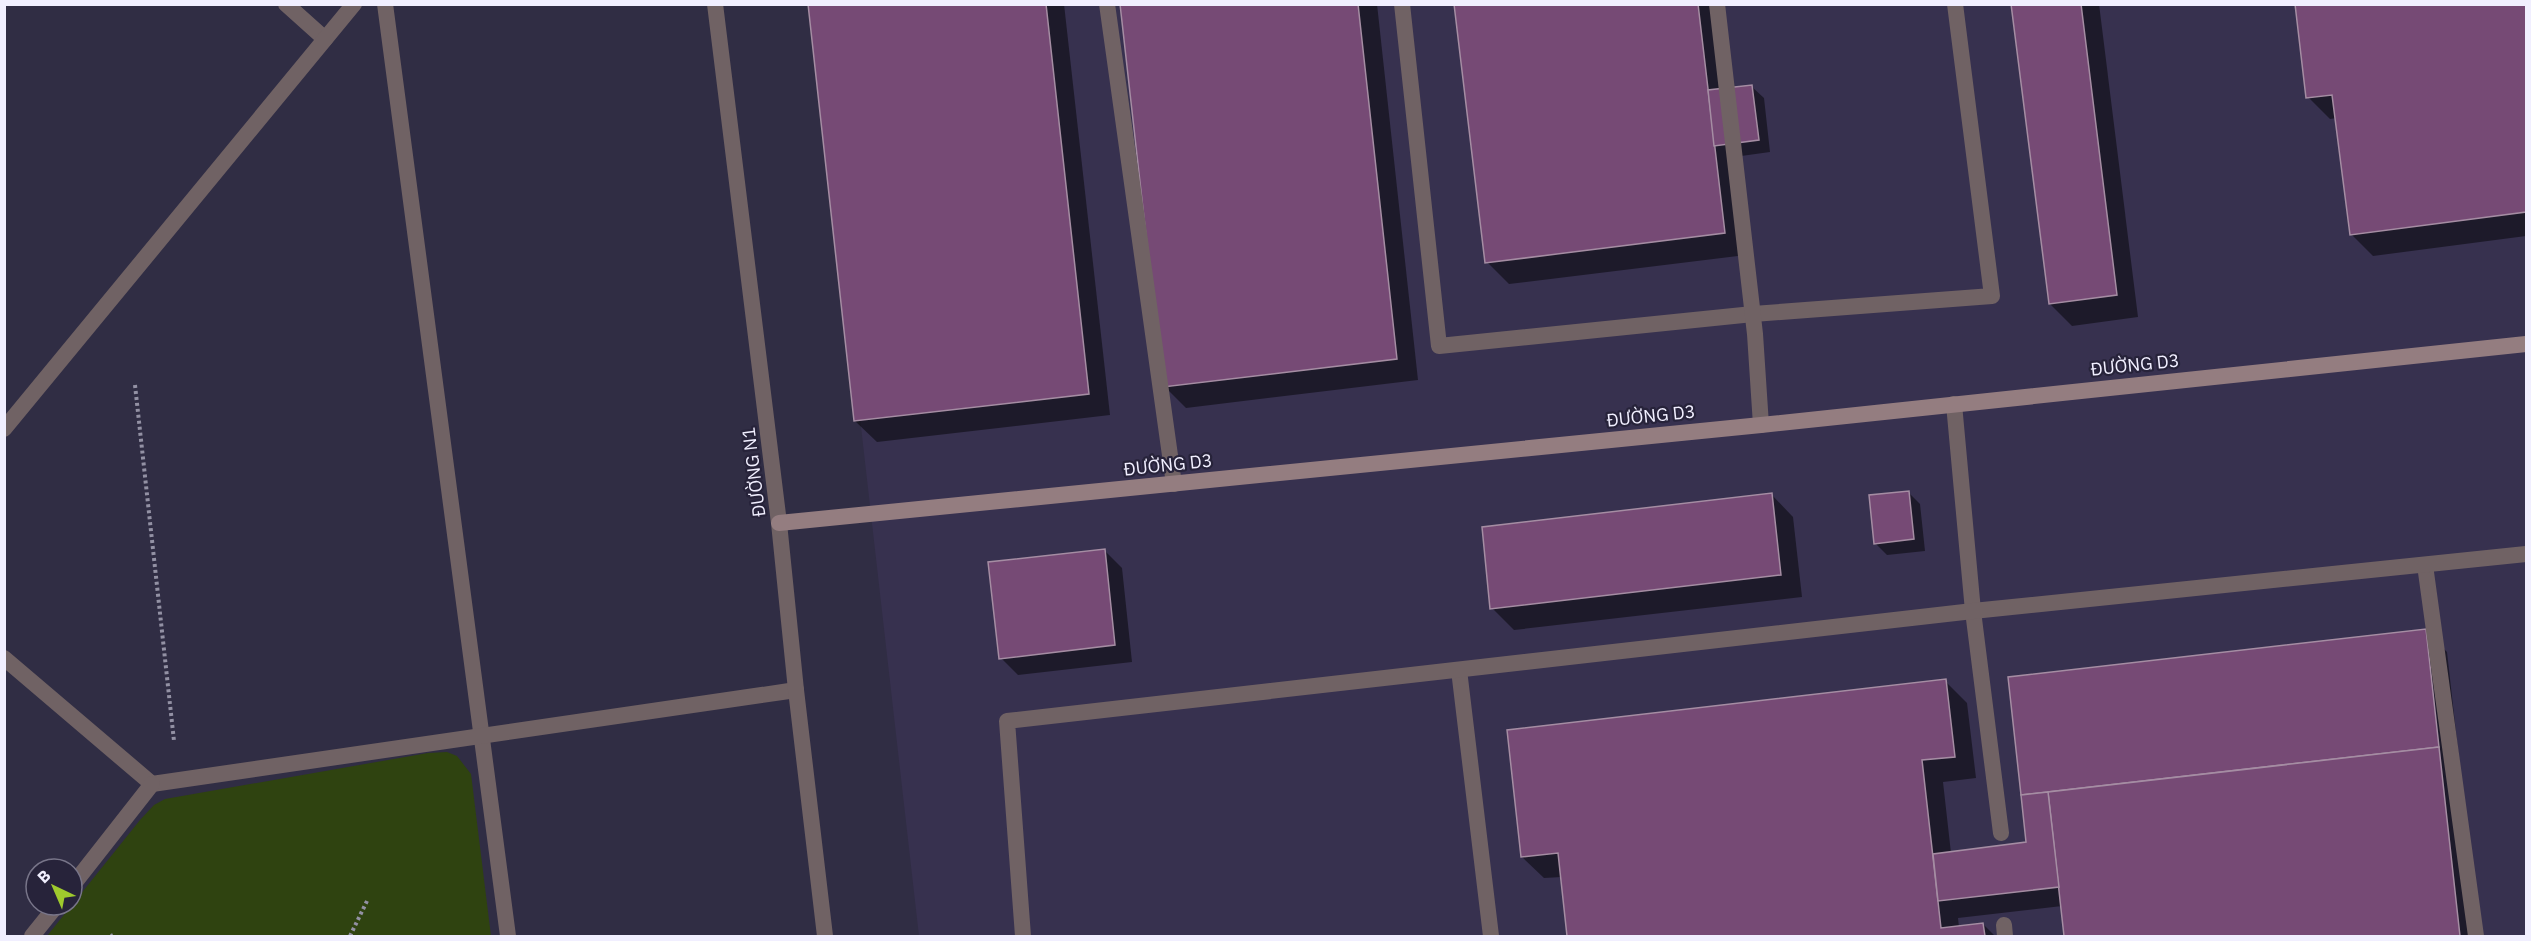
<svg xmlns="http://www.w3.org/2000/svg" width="2531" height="941" font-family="'IBM Plex Sans',sans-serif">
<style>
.built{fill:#37314f}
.green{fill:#2f4310}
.shadow{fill:#0007}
.building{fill:#764a75;stroke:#a58da3;stroke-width:1.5}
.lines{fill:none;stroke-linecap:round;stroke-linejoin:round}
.path{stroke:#9391a4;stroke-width:4;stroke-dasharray:3 3;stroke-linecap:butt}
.service{stroke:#706264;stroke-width:16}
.minor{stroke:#706264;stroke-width:16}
.tertiary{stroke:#706264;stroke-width:16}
.secondary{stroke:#947d80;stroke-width:16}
.labels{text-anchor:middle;stroke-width:4.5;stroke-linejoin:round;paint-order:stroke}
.street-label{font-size:18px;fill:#f1efff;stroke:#27233a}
</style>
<rect width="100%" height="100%" fill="#302d44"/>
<path class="built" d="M813 5H2526V936H919Z"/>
<path class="green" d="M447 752 457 756 471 774 491 936H47L140 820 154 805 165 799 428 753Z"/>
<g class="shadow">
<path d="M809 4H1064L1110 415 877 442 855 421Z"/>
<path d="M1121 4H1377L1418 380 1186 408 1164 386Z"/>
<path d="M1456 4H1716L1726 89 1751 86 1764 98 1770 152 1734 157 1746 255 1509 284 1487 262Z"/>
<path d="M2013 4H2099L2138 317 2072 326 2050 304Z"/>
<path d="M2296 4H2526V236L2373 256 2351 234 2337 118 2330 119 2308 97Z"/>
<path d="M1908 492 1920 504 1925 551 1887 555 1875 543Z"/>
<path d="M1772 495 1793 517 1802 597 1514 630 1492 608Z"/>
<path d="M1104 550 1122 568 1132 662 1018 675 1001 658Z"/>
<path d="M2426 631 2447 652 2479 936H2066L2062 906 1958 918 1959 927 1983 924 1995 936H1568L1562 877 1544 878 1522 857 1945 681 1967 703 1976 778 1943 782 1951 853 2028 844 2010 678Z"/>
</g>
<g class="building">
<path d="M808 4H1046L1089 394 854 421Z"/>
<path d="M1120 4H1358L1397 359 1163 387Z"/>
<path d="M1454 4H1698L1725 233 1485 263Z"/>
<path d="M2011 4H2081L2117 295 2049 304Z"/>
<path d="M2295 4H2526V212L2350 235 2332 95 2306 98Z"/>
<path d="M1752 85 1759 140 1714 146 1708 90Z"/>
<path d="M1909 491 1914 539 1874 544 1869 495Z"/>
<path d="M1772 493 1781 575 1490 609 1482 527Z"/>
<path d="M1105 549 1115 645 999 659 988 562Z"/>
<path d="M2426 629 2439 747 2021 795 2008 677Z"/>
<path d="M1946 679 1955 757 1922 760 1941 928 1983 923 1985 936H1567L1558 853 1521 857 1507 730Z"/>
<path d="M2439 747 2460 936H2064L2048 792Z"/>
<path d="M2048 792 2059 887 1938 901 1933 854 2026 842 2021 795Z"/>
</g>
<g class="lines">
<g class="path">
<path d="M135 385 174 741"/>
<path d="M111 936 113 935"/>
<path d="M350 936 367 901"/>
</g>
<g class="service">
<path d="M1107 4 1174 484"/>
<path d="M1402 4 1439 346 1753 314 1992 296 1955 4"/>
<path d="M1717 4 1755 334 1761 425"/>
<path d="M1954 404 1973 611 2001 833"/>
<path d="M2425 565 2476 936"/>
<path d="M1459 670 1491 936"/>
<path d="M2004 925 2005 936"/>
<path d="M1023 936 1007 721 1973 611 2526 554"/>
</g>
<g class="minor">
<path d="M286 4 325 39"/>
<path d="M385 4 508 936"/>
<path d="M4 429 354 4"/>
<path d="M4 658 152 784 796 690"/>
<path d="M72 886 152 784"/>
<path d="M32 936 57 905"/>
</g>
<path class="tertiary" d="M715 4 779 523 796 690 825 936"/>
<path class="secondary" d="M779 523 1761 425 2526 344"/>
</g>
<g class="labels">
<g class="street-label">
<text transform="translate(2135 365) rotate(-6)" y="6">ĐƯỜNG D3</text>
<text transform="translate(1651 416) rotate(-6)" y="6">ĐƯỜNG D3</text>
<text transform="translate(1168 465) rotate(-6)" y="6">ĐƯỜNG D3</text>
<text transform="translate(754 472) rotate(-97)" y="6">ĐƯỜNG N1</text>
</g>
</g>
<rect width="2531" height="941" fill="none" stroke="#f1efff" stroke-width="12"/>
<g transform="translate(54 887) rotate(316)"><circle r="28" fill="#27233a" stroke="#787589" stroke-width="1.5"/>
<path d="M0-4.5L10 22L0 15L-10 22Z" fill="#9fca2d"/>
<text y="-9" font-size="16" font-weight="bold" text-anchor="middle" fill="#f1efff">B</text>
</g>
</svg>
